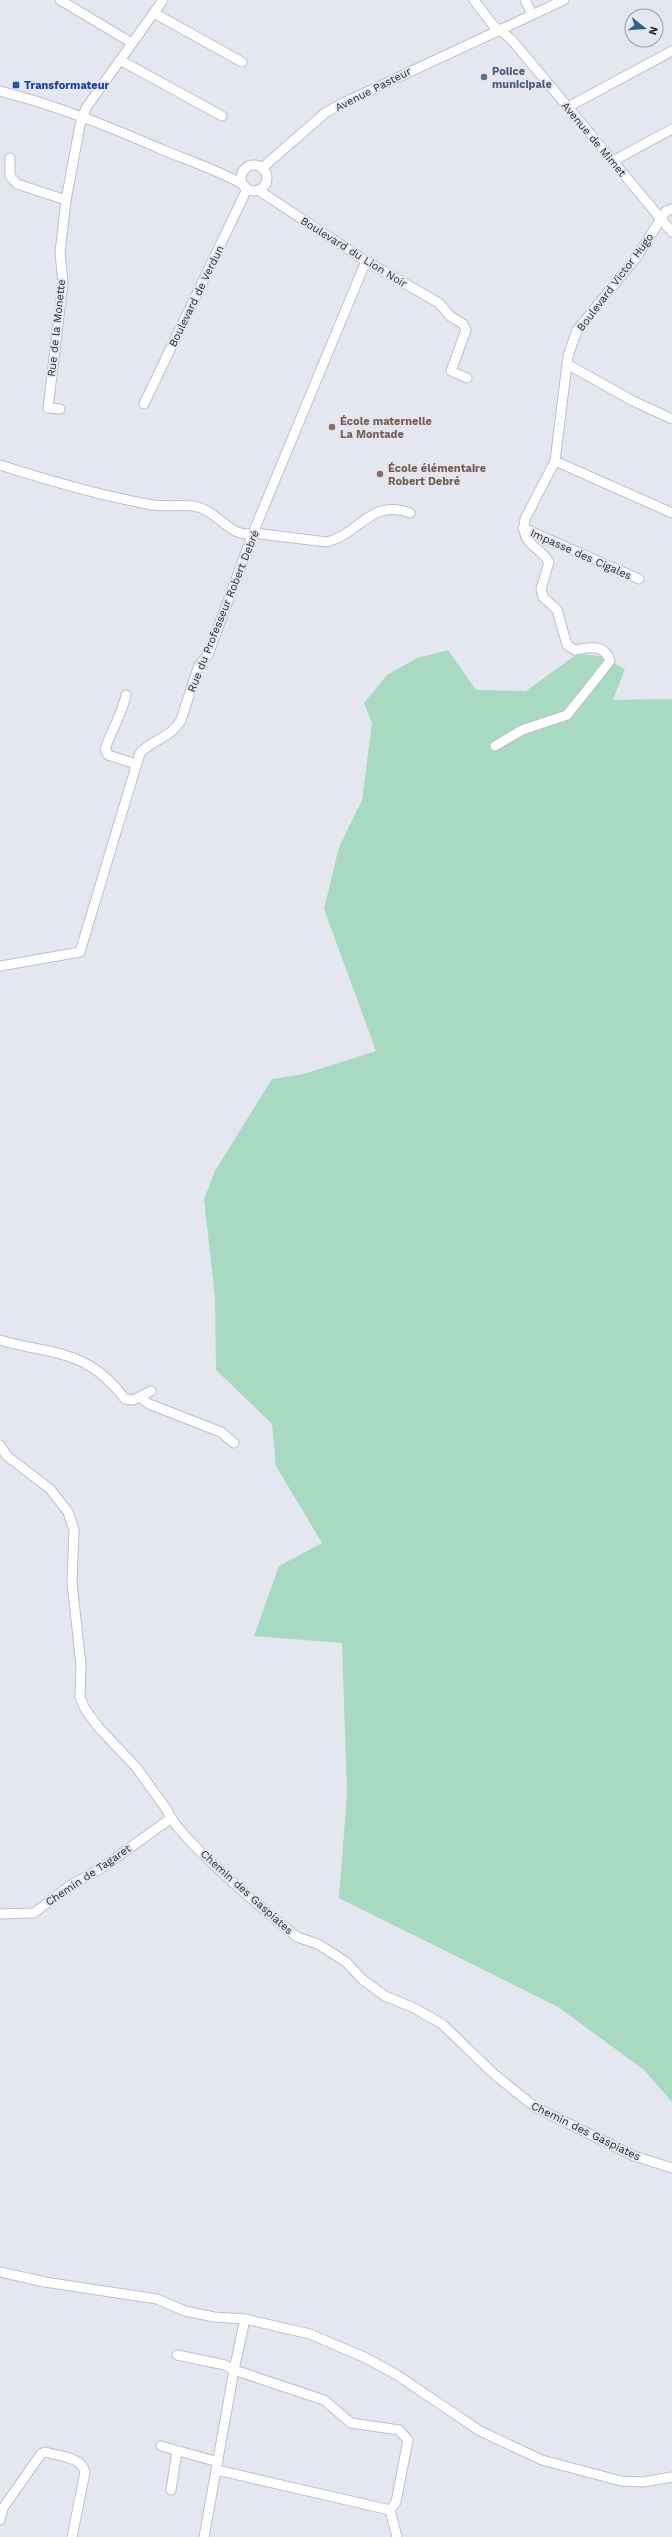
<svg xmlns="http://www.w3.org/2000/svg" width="672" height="2537" font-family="'Work Sans',sans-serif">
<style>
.green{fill:#a7dac1}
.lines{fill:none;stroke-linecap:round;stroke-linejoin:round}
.street-casing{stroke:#bec0c9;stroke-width:11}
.street{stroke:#fff;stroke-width:9}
.service-dot{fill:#5c6f8a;stroke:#e5e7f0;stroke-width:1.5}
.transit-dot{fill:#1a4fb4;stroke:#e5e7f0;stroke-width:1.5}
.education-dot{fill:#8d6e63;stroke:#e5e7f0;stroke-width:1.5}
.labels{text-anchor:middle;stroke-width:4;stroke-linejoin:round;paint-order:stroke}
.service-label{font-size:11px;font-weight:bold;fill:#4e5e75;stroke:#e5e7f0;text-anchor:start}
.transit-label{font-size:11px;font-weight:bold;fill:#164399;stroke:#e5e7f0;text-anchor:start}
.street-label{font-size:11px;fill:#2c2c30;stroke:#e5e7f0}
.education-label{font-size:11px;font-weight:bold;fill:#785e54;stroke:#e5e7f0;text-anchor:start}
</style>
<rect width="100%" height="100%" fill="#e5e7f0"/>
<path class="green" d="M448 650 476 690 526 691 577 654 600 656 625 669 613 700 672 699V2102L644 2070 558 2007 339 1898 347 1794 342 1643 254 1636 279 1566 322 1543 276 1466 272 1424 216 1370 215 1297 204 1199 215 1171 272 1079 304 1074 376 1051 324 909 339 847 362 800 372 723 364 703 387 675 417 658Z"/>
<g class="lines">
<g class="street-casing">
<g id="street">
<path d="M60 0 132 43"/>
<path d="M474 0 492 24 511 39 672 232"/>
<path d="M525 0 532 14"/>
<path d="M154 13 242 62"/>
<path d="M120 60 222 116"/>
<path d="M0 91C56 105 110 127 163 150 190 161 218 170 244 185"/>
<path d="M568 107 672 51"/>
<path d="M10 158V176L17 184 66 200"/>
<path d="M613 161 672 129"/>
<circle cx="254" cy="178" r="13"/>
<path d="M262 168 325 113 341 104 564 0"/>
<path d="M258 190 366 261 439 303 450 316 463 324 466 330 451 371 467 378"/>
<path d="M567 364 633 401 672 419"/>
<path d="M144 404 247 189"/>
<path d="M60 409 48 408 63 283 60 253 66 200 80 125 86 108 163 0"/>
<path d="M555 461 672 513"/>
<path d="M0 465C50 481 101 496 153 505 168 507 184 504 198 507 218 512 233 540 253 533L327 542C360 534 370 498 410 513"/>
<path d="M523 528 639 579"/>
<path d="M126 695C123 711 111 732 105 749L108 755 136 764"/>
<path d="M495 746 522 730 567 715 610 661C605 644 590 647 575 650L567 645 557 610 543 597 541 589 549 562C538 544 520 546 525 519L555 461 568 356 577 330 636 258 666 211 672 209"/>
<path d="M0 966 80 952 140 753C152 740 172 737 181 720L199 665 208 655 253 533 366 261"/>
<path d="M0 1340C56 1356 86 1348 125 1399L133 1400 151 1391"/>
<path d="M140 1397 149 1404 221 1432 234 1443"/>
<path d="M0 1445 7 1456 50 1489 68 1512 74 1530 72 1583 81 1665 80 1697 85 1709 99 1728 136 1767 167 1810C176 1837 271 1916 297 1937L318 1944 346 1962 363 1980 385 1996 414 2008 442 2024 495 2075 535 2107 634 2156 672 2168"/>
<path d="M0 1914 34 1913 68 1887 103 1867 170 1819"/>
<path d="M0 2272 45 2282 157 2299 185 2311 214 2317 245 2319 310 2334 366 2358 397 2375 480 2431 542 2460 621 2481 643 2482 672 2477"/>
<path d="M177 2355 225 2365 234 2370 245 2319"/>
<path d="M161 2446 218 2462"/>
<path d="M171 2490 177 2451"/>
<path d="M390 2510 397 2537"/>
<path d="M0 2520 3 2508 41 2454 45 2452C58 2456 82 2457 85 2472L72 2537"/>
<path d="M204 2537 234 2370 324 2400 351 2423 399 2430 408 2440 396 2502 390 2510 217 2470"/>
</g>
</g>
<use href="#street" class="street"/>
</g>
<circle class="service-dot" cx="484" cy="77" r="4"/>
<rect class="transit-dot" x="12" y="81" width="8" height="8" rx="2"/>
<g class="education-dot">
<circle cx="332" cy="427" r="4"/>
<circle cx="380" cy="474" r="4"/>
</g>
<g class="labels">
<g class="service-label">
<text x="492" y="75">Police<tspan x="492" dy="13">municipale</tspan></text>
</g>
<g class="transit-label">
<text x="24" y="89">Transformateur</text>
</g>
<g class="street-label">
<text transform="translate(373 89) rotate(-27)" y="4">Avenue Pasteur</text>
<text transform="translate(594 139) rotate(50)" y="4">Avenue de Mimet</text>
<text transform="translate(354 252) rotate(32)" y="4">Boulevard du Lion Noir</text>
<text transform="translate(615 282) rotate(-53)" y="4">Boulevard Victor Hugo</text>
<text transform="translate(196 296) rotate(-64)" y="4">Boulevard de Verdun</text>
<text transform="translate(56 328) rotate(-84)" y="4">Rue de la Monette</text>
<text transform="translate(581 554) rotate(24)" y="4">Impasse des Cigales</text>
<text transform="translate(223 611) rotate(-68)" y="4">Rue du Professeur Robert Debré</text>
<text transform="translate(88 1875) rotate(-34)" y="4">Chemin de Tagaret</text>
<text transform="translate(247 1892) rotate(42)" y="4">Chemin des Gaspiates</text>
<text transform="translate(586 2131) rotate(26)" y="4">Chemin des Gaspiates</text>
</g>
<g class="education-label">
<text x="340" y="425">École maternelle<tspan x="340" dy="13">La Montade</tspan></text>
<text x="388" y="472">École élémentaire<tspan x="388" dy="13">Robert Debré</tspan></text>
</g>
</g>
<g transform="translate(644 28) rotate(107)"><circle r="19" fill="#e5e7f0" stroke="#9b9ca3"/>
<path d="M0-3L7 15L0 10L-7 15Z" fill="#28657c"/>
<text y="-6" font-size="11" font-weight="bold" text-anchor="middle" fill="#2c2c30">N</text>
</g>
</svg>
